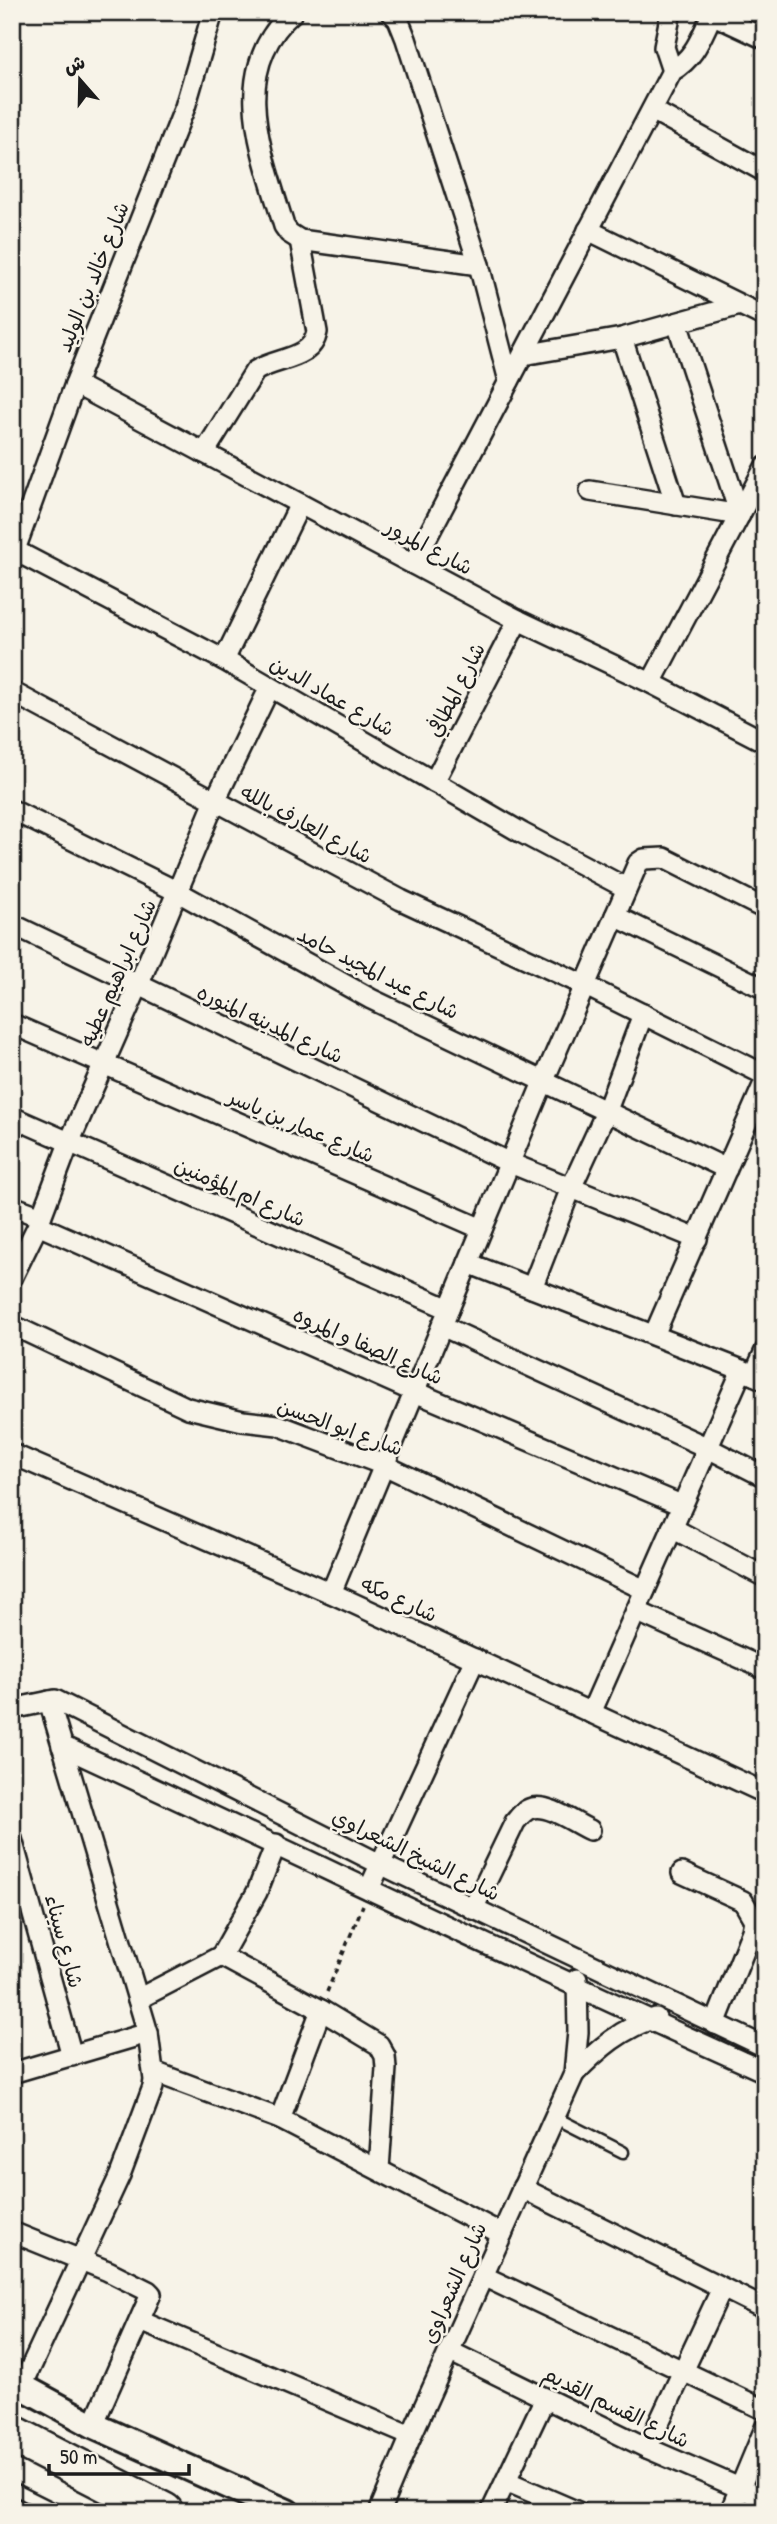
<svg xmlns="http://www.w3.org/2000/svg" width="777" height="2524" font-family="'Patrick Hand','Playpen Sans Arabic',sans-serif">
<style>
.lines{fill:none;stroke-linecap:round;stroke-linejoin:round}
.service-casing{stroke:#1c1c1c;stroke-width:15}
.minor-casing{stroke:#1c1c1c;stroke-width:24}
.tertiary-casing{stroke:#1c1c1c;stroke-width:30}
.motorway-casing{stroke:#1c1c1c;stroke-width:42}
.path{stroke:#1c1c1c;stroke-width:3.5;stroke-dasharray:5 5;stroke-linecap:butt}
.service{stroke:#f7f3e8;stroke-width:10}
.minor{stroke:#f7f3e8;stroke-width:19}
.tertiary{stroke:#f7f3e8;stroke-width:24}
.motorway{stroke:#f7f3e8;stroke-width:37}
.labels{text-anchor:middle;stroke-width:5;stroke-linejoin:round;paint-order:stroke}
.street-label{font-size:21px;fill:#1c1c1c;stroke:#f7f3e8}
</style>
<rect width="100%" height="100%" fill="#f7f3e8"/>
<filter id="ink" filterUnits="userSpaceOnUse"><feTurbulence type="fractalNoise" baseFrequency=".0143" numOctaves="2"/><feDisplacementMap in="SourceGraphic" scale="14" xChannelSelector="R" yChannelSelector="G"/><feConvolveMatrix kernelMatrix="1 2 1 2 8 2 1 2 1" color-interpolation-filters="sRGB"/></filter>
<g filter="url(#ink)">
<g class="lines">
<g class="service-casing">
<g id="service">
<path d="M554 2117 623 2152"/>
<path d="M12 2488 60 2512"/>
</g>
</g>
<g class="minor-casing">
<g id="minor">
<path d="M293 12C226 71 263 155 284 226L289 233 300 240 479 265"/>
<path d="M391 12 398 19 406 39 479 265 509 381"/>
<path d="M671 12 664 47 672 71"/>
<path d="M707 12 765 39"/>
<path d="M652 110 765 172"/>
<path d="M588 230 765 317"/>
<path d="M622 338 676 505"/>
<path d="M523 355 622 338 740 305"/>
<path d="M75 384 518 620 651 683 765 742"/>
<path d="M204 453 255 371C278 357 312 360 317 332L300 240"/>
<path d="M590 491 740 515 677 323"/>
<path d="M12 549 224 660 522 833 626 888"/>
<path d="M12 558 75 384 185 107 213 12"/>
<path d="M413 564 672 71C695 58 701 37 712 15"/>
<path d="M224 660 300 504"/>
<path d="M651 683 765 467"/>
<path d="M12 692 401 900 584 985 765 1075"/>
<path d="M434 782 518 620"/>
<path d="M12 810 178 892 371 999 727 1169"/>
<path d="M615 916 765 989"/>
<path d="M12 924 510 1163 697 1239"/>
<path d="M12 1024 482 1229"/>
<path d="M12 1117 449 1309"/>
<path d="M12 1206 41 1217"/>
<path d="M38 1225 415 1392 681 1505"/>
<path d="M468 1263 742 1370"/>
<path d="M12 1278 38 1225 69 1143 138 986 215 801 270 687"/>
<path d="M532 1288 571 1188 607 1110 643 1014"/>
<path d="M12 1325 188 1408 243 1421 278 1425 384 1465 645 1590"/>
<path d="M442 1326 708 1448 765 1477"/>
<path d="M654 1335 765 1081"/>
<path d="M754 1375 765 1351"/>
<path d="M12 1454 331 1593 765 1793"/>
<path d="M672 1528 765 1577"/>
<path d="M331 1593 544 1080 638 863 644 859 664 858 765 909"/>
<path d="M636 1611 765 1669"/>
<path d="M12 1709 55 1700 380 1864 765 2047"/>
<path d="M591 1713 742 1370 765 1380"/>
<path d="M62 1746C297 1854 529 1967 765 2072"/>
<path d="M12 1839 72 2056"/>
<path d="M682 1873 743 1901 754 1920 752 1931 715 2024"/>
<path d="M369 1889 475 1659"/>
<path d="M473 1909 515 1822C519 1817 524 1810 532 1808 550 1804 574 1823 590 1830"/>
<path d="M221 1956 321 2010 379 2045 385 2056 386 2068 379 2169"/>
<path d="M138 1999 221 1956 257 1892 276 1844"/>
<path d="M154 2072 280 2119 502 2234"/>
<path d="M12 2073 148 2033"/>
<path d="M574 2074C597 2050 623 2027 656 2018"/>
<path d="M280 2119 321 2010"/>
<path d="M522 2188 765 2309"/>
<path d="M12 2232 108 2271 148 2291 151 2294 93 2425"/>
<path d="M483 2276 765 2410"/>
<path d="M140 2321 411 2436"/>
<path d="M449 2351 647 2448 765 2499"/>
<path d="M22 2386 120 2175 153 2087 154 2080 148 2033 49 1701"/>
<path d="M647 2448 722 2288"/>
<path d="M506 2481 578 2512"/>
<path d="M379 2512 411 2436 574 2074 578 2032 577 1979"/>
<path d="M491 2512 545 2398"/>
<path d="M730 2512 765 2428"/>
</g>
</g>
<g class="tertiary-casing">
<path id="tertiary" d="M12 2381 93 2425 287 2512"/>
</g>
<g class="motorway-casing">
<path id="motorway" d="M12 2434 164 2512"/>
</g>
<path class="path" d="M327 1992 363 1905"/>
<use href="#service" class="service"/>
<use href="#minor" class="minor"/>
<use href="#tertiary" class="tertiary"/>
<use href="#motorway" class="motorway"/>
</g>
</g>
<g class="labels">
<g class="street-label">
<text transform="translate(93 277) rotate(-68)" y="7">شارع خالد بن الوليد</text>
<text transform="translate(429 547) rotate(28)" y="7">شارع المرور</text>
<text transform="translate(456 690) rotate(-63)" y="7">شارع المطافي</text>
<text transform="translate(332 696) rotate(30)" y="7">شارع عماد الدين</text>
<text transform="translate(306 824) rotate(28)" y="7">شارع العارف بالله</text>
<text transform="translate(118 973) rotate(-66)" y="7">شارع ابراهيم عطيه</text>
<text transform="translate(378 973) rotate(27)" y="7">شارع عبد المجيد حامد</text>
<text transform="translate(270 1024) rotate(25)" y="7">شارع المدينه المنوره</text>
<text transform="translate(301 1126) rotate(23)" y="7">شارع عمار بن ياسر</text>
<text transform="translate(240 1192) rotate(24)" y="7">شارع ام المؤمنين</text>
<text transform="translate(368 1346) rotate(24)" y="7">شارع الصفا و المروه</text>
<text transform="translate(340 1427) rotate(20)" y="7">شارع ابو الحسن</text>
<text transform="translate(399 1599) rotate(25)" y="7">شارع مكه</text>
<text transform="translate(416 1855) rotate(26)" y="7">شارع الشيخ الشعراوي</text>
<text transform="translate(64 1941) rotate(75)" y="7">شارع سيناء</text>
<text transform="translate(454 2283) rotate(-66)" y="7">شارع الشعراوى</text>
<text transform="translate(616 2407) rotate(26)" y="7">شارع القسم القديم</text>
</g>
</g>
<rect width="777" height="2524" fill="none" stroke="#f7f3e8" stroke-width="42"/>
<rect x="21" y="21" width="735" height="2482" fill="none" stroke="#1c1c1c" stroke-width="2.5" filter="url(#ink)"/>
<g transform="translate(80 80) rotate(340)" stroke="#f7f3e8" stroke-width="5" paint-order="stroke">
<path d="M0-5L12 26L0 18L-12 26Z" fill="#1c1c1c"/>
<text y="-10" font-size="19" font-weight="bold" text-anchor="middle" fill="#1c1c1c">ش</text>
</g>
<path d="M49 2464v10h140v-10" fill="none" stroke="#1c1c1c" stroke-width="3.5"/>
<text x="60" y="2464" font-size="21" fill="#1c1c1c" stroke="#f7f3e8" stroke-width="5" paint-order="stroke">50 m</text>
</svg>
